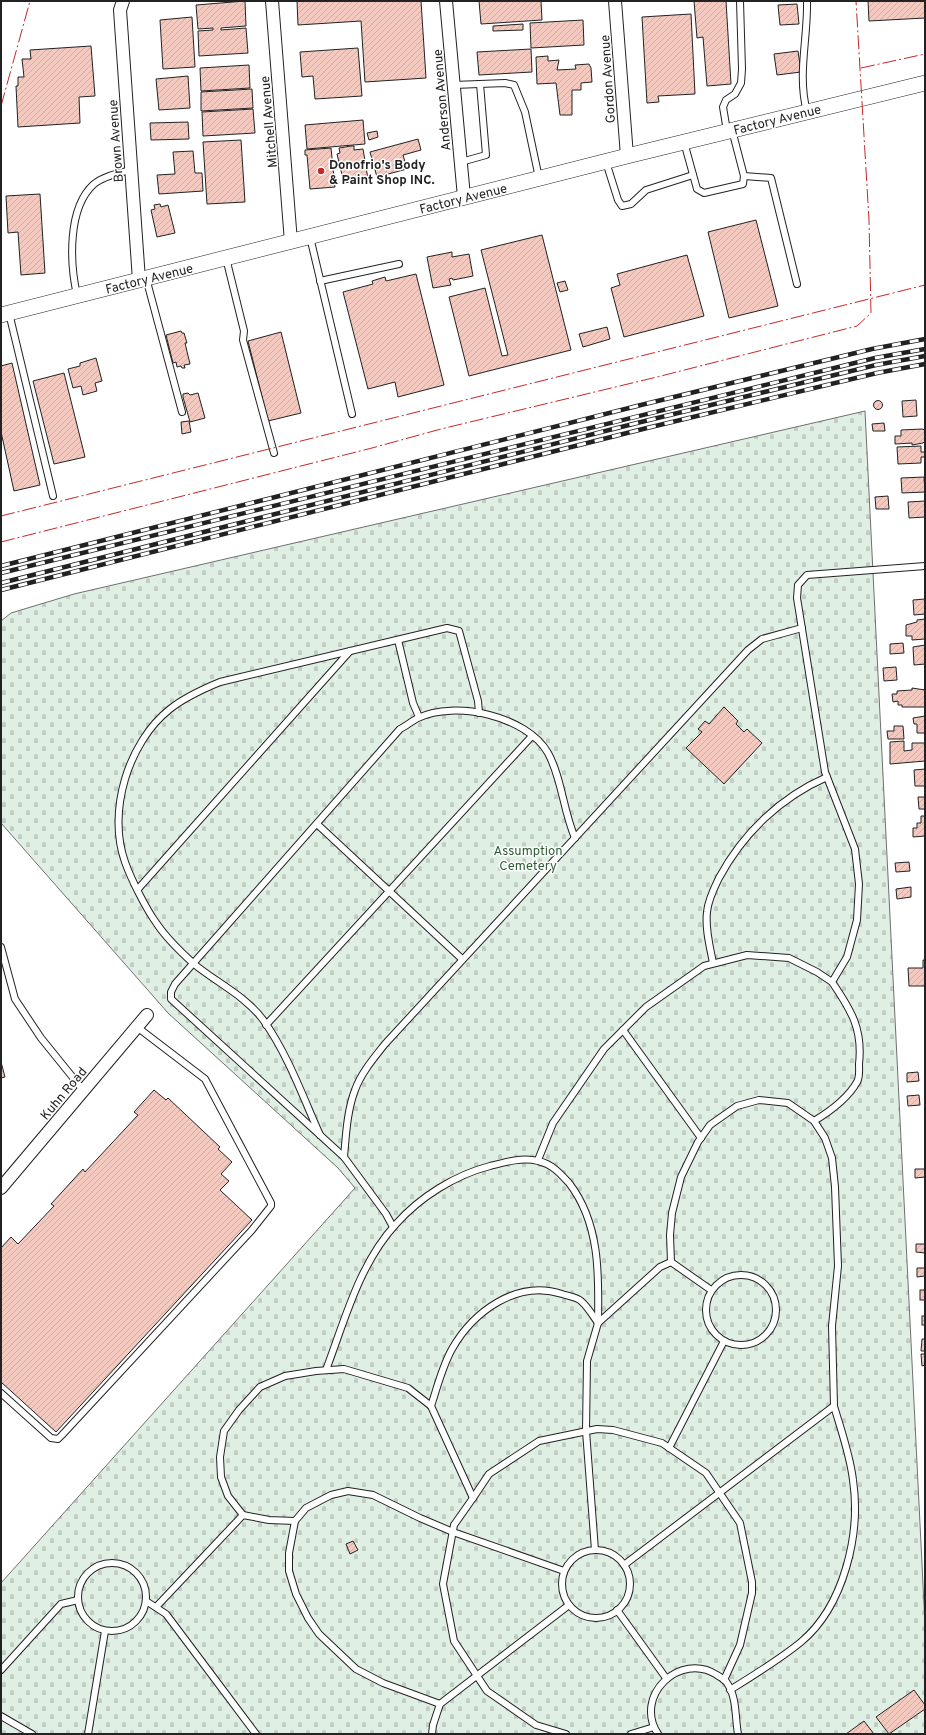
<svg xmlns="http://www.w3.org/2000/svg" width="926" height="1735" font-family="Overpass,sans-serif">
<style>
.cemetery{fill:url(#cemetery-stones);stroke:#6f6f6f}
.building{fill:url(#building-hatch);stroke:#222}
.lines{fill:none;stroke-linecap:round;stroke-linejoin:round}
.service-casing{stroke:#222;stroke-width:8}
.minor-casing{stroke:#222;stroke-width:14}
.tertiary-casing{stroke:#222;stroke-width:16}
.service{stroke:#fff;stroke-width:6}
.minor{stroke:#fff;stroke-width:12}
.tertiary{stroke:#fff;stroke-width:15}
.rail-casing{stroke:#222;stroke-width:4.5}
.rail{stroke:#fff;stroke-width:3;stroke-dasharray:9;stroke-linecap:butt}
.power{stroke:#c62828;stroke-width:1;stroke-dasharray:14 3 2 3;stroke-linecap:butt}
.poi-dot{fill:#c62828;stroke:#fff;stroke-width:1.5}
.labels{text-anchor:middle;stroke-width:3;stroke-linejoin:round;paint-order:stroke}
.street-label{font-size:13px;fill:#222;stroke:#fff}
.poi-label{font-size:13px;font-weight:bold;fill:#222;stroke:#fff;text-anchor:start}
.park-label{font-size:13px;fill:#2f5e38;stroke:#fff}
</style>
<defs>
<pattern id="cemetery-stones" width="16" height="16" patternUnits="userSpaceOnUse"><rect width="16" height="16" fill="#e0efe3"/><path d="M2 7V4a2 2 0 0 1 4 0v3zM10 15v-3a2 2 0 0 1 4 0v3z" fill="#c0cdc2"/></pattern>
<pattern id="building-hatch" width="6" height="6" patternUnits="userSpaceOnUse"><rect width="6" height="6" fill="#f3c9c0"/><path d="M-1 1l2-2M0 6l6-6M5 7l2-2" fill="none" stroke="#d0aca5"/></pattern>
</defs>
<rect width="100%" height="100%" fill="#fff"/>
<path class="cemetery" d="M865 411 925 1625V1734H1V1583L355 1188 338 1168 168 1013 1 823V621L11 613 74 594Z"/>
<g class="building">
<path d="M245 1 246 26 221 28V30L246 28 248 53 199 56 198 31 213 30V28L198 29 196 5Z"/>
<path d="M297 1H421L426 78 365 82 361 21 298 25Z"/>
<path d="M479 1H541L542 20 481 24Z"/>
<path d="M694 1H726L731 84 707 86 703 37 697 38Z"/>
<path d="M868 1H925V18L869 21Z"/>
<path d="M797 4 799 24 780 25 778 5Z"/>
<path d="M691 14 695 94 658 96 659 102 647 103 642 17Z"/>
<path d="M192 17 195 67 163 69 160 20Z"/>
<path d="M583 20 584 45 531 48 530 23Z"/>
<path d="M523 24V30L493 31V26Z"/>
<path d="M91 46 95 96 79 97 80 123 18 127 16 86H18V77H24L22 59H31L30 50Z"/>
<path d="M358 48 362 96 315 99 313 76 302 77 300 52Z"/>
<path d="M531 49 532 72 479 75 477 52Z"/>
<path d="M798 51 801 72 777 75 774 54Z"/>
<path d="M548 56V61L559 60 557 70 576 69 575 65 589 64 591 68 592 82 581 83V90H572V115H560L556 83 537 84 536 57Z"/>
<path d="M249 65 250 88 201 91 200 68Z"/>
<path d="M188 76 190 108 159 110 156 79Z"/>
<path d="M252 89 253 108 201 111V92Z"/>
<path d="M253 109 255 133 203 136 202 112Z"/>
<path d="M363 120 365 144 307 149 305 125Z"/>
<path d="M188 122 189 139 151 140 150 123Z"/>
<path d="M377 131 378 137 369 140 367 133Z"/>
<path d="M418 139 421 150 403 155 407 169 377 177 370 152Z"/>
<path d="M241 140 245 202 207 204 203 142Z"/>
<path d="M351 146H354V150L363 149 368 179 344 183 337 154 340 153 339 148Z"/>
<path d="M331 148 335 187 310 189 307 155H305V150Z"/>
<path d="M193 151 195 173H202L203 191 159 194 157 175 175 174 173 152Z"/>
<path d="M40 194 45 273 21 275 18 232 8 233 6 196Z"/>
<path d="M160 204 161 207 168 205 175 233 157 237 151 210 155 209 154 205Z"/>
<path d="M756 220 778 306 729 318 708 232Z"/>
<path d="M542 235 571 350 469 376 449 297 485 288 502 356 508 355 481 250Z"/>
<path d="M452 252V257L469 254 473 276 453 280 452 278 449 279 451 285 433 288 427 257Z"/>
<path d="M687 255 704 316 624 337 611 288 620 285 617 274Z"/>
<path d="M416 274 444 385 398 397 395 382 368 389 343 292 373 284 372 281 385 277 386 281Z"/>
<path d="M565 281 568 290 560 292 557 283Z"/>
<path d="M607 327 610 339 583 347 579 334Z"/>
<path d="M181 331 182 333H184L187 343H185L190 364 184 365 185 368H182L181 366 177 367 176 362 173 363 166 335Z"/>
<path d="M281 332 301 413 268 421 248 341Z"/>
<path d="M96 358 102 381 95 383 97 391 83 395 81 386 73 388 68 369 80 366V363Z"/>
<path d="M12 363 40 485 14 491 1 432V366Z"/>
<path d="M64 373 85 457 54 464 33 381Z"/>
<path d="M188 393 190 395 198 393 205 418 190 422 183 397V394Z"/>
<path d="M916 400 917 416 903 417 902 401Z"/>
<circle cx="878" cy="405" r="4.5"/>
<path d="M189 421 191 432 182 434 181 422Z"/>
<path d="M884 423 885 431H873L872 424Z"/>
<path d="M922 429 925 430V441L923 443 912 445V443L895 444V436H901V430Z"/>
<path d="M921 446V452H925V457H921V463L898 464 897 447Z"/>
<path d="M924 477 925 492 902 493 901 478Z"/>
<path d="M888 496 889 509H876L875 497Z"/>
<path d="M925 501V517L909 518 908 502Z"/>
<path d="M925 599V614L914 615 913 600Z"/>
<path d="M925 619V639L912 640V636H906V625L917 622V620Z"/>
<path d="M903 643 904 653 890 654V644Z"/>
<path d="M925 645V664L914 665 913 647Z"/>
<path d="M896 667 897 680 884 681 883 668Z"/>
<path d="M912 688 925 690V707H902V705H898V701L893 702 892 694H897V691L912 690Z"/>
<path d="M724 707 738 721 736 724 744 732 747 729 762 743 724 784 686 748 702 732 698 729 705 721 709 724Z"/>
<path d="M925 716V733H917V724H914L913 718Z"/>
<path d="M894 726H903L904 739H888L887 731H894Z"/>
<path d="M904 741V751L912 750V743H925V761L890 764V742Z"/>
<path d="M925 769V786H915L914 770Z"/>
<path d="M918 797H925V809H919Z"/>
<path d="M921 816H925V836L913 837V828H917V823H921Z"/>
<path d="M909 862 910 871 896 872 895 863Z"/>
<path d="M911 887V897L897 899 896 889Z"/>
<path d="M923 960H925V986H909L908 968H923Z"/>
<path d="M1 1062 5 1077 1 1078Z"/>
<path d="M918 1072 919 1081 907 1082V1073Z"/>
<path d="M154 1090 166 1100 168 1098 220 1147 218 1149 232 1162 221 1174 229 1181 220 1190 252 1220 56 1432 1 1382V1248L11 1237 18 1244 54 1206 51 1204 83 1169 85 1172 138 1115 134 1112Z"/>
<path d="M919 1095 920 1105 908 1106 907 1096Z"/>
<path d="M915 1169H925V1177L915 1178Z"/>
<path d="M916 1244H925V1253L916 1252Z"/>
<path d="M917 1268H925V1276L917 1277Z"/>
<rect x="920" y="1290" width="5" height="10"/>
<rect x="922" y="1316" width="3" height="9"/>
<path d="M922 1339H925V1351H921Z"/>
<path d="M921 1354H925V1365L922 1366Z"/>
<path d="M353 1541 358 1550 350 1554 346 1544Z"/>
<path d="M914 1690 925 1705V1709L889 1734 876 1717Z"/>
<path d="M864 1721 874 1734H846Z"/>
</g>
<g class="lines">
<g class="service-casing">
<g id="service">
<path d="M807 1C808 38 797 75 807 112"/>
<path d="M454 85 505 83 514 85 525 112 539 178"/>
<path d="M727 131 723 107 726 100 735 94 741 83 742 69 740 1"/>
<path d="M684 142 697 189 704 193 743 184 744 176 732 130"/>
<path d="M461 162 486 155 480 84"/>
<path d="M606 162 618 200 622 206 631 204 646 190 693 175"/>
<path d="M744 176 771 178 797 284"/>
<path d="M310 237 352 414"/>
<path d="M226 258 244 331 243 340 274 453"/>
<path d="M146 278 182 412"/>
<path d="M320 281 399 264"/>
<path d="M77 295C70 264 67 208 94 184 104 176 119 173 131 170"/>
<path d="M9 313 53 496"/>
<path d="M398 640 413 703 419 717"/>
<path d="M317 824 462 959"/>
<path d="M138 889 350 651"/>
<path d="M1 947 15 999 41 1038 83 1090"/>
<path d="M713 963C710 947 705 929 707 912 708 900 714 888 719 878 743 833 781 797 827 777"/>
<path d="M266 1025 532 736"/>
<path d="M623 1030 701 1138"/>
<path d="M814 1121C829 1112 848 1098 857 1082 860 1077 859 1069 859 1064 863 1029 851 1010 832 982L847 957 857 920 859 884 855 849 825 772 797 598 798 585 807 575 925 566"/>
<path d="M320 1135C303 1097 288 1055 264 1021 246 996 217 983 194 964 183 954 165 936 157 924 146 909 131 879 125 862 107 812 128 742 170 709 185 697 203 689 220 682L447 628 459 631 478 701 479 713"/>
<path d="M344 1157 171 999V992L175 984 400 729C406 726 412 721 418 718 455 700 527 716 548 753 562 779 563 810 575 838"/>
<path d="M538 1160 553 1123 604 1049 646 1007 704 966 747 955 789 958 817 972 832 982"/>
<path d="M393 1227 386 1214 344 1157C346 1135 347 1111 355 1090 361 1073 374 1058 385 1044L748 650 762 639 802 628"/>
<circle cx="741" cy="1310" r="35"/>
<path d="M711 1290 671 1262 670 1235 672 1213 681 1177 698 1142 710 1125 737 1106 759 1100 788 1103 814 1121 825 1138 832 1158 835 1187 838 1266 832 1326 834 1406"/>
<path d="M326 1370C345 1320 359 1264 396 1224 420 1197 455 1175 490 1166 505 1162 523 1157 538 1161 552 1164 560 1173 569 1183 600 1223 599 1275 598 1323"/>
<path d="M1 1393 51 1438 58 1439 62 1435 252 1230 271 1206V1203L205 1079 137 1027"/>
<path d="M431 1406C437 1388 442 1367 452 1349 473 1312 517 1279 562 1294 568 1296 577 1297 581 1301 588 1307 593 1316 598 1323"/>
<path d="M669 1448 724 1341"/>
<path d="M243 1515 228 1496 221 1477 220 1457 224 1431 239 1410 260 1387 285 1376 316 1371 344 1369 408 1388 431 1406 473 1498"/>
<path d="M595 1550 586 1431 587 1361 598 1323 660 1267 671 1262"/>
<circle cx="596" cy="1584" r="34"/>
<circle cx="112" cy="1597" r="34"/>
<path d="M624 1565 834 1406C841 1430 850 1455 853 1480 861 1534 844 1606 801 1642 779 1660 754 1675 730 1690"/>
<path d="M146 1601 166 1614 256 1734"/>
<path d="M156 1607 243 1515 269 1520 295 1521"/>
<path d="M617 1610 666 1678"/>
<path d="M1 1670 61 1604 78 1600"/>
<path d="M440 1704 383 1683 356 1669 319 1634 308 1618 296 1594 289 1571V1553L295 1521 306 1508 331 1495 348 1491 373 1495 420 1518 453 1532 564 1571"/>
<path d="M1 1716 32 1734"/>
<path d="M88 1734 105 1631"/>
<path d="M432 1734 433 1725 440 1704 569 1605"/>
<path d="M566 1734 536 1725 487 1691 454 1641 443 1584 454 1525 473 1498 489 1474 539 1441 597 1429 613 1430 662 1443 706 1473 740 1523 752 1582V1593L740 1645 724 1680"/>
<path d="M631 1734 654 1727"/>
<path d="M658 1734C633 1696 680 1651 717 1675 721 1678 725 1679 727 1683 737 1697 735 1718 738 1734"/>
</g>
</g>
<g class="minor-casing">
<g id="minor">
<path d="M123 1 120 10 139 280"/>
<path d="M272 1 291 242"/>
<path d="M446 1 464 197"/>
<path d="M615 1 627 156"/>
<path d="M1 1188 147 1015"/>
</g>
</g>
<g class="tertiary-casing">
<path id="tertiary" d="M1 315 627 156 925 83"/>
</g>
<use href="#service" class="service"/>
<use href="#minor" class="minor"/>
<use href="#tertiary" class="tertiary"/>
<g class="rail-casing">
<g id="rail">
<path d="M1 566 641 405 872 349 925 339"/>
<path d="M1 573 875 358 925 349"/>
<path d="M1 583 645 421 876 365 925 356"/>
<path d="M1 590 647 428 877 373 925 364"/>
</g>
</g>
<use href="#rail" class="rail"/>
<g class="power">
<path d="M861 68 925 54"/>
<path d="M1 106 30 1"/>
<path d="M1 516 925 285"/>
<path d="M1 542 372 448 441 429 657 377 857 326 871 313 869 220 856 1"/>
</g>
</g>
<circle class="poi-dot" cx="321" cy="171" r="4"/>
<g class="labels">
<g class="street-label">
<text transform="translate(607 79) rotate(-94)" y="5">Gordon Avenue</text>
<text transform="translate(441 100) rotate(-95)" y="5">Anderson Avenue</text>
<text transform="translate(777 119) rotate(-14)" y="5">Factory Avenue</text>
<text transform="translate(268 122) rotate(-95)" y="5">Mitchell Avenue</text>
<text transform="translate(115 141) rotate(-94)" y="5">Brown Avenue</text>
<text transform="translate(463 198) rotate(-14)" y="5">Factory Avenue</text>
<text transform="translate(149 278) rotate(-14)" y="5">Factory Avenue</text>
<text transform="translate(63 1093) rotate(-50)" y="5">Kuhn Road</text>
</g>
<g class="poi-label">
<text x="329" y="169">Donofrio's Body<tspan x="329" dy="15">&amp; Paint Shop INC.</tspan></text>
</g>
<g class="park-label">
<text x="528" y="855">Assumption<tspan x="528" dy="15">Cemetery</tspan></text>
</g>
</g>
<rect width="926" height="1735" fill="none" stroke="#222222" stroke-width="4"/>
</svg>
